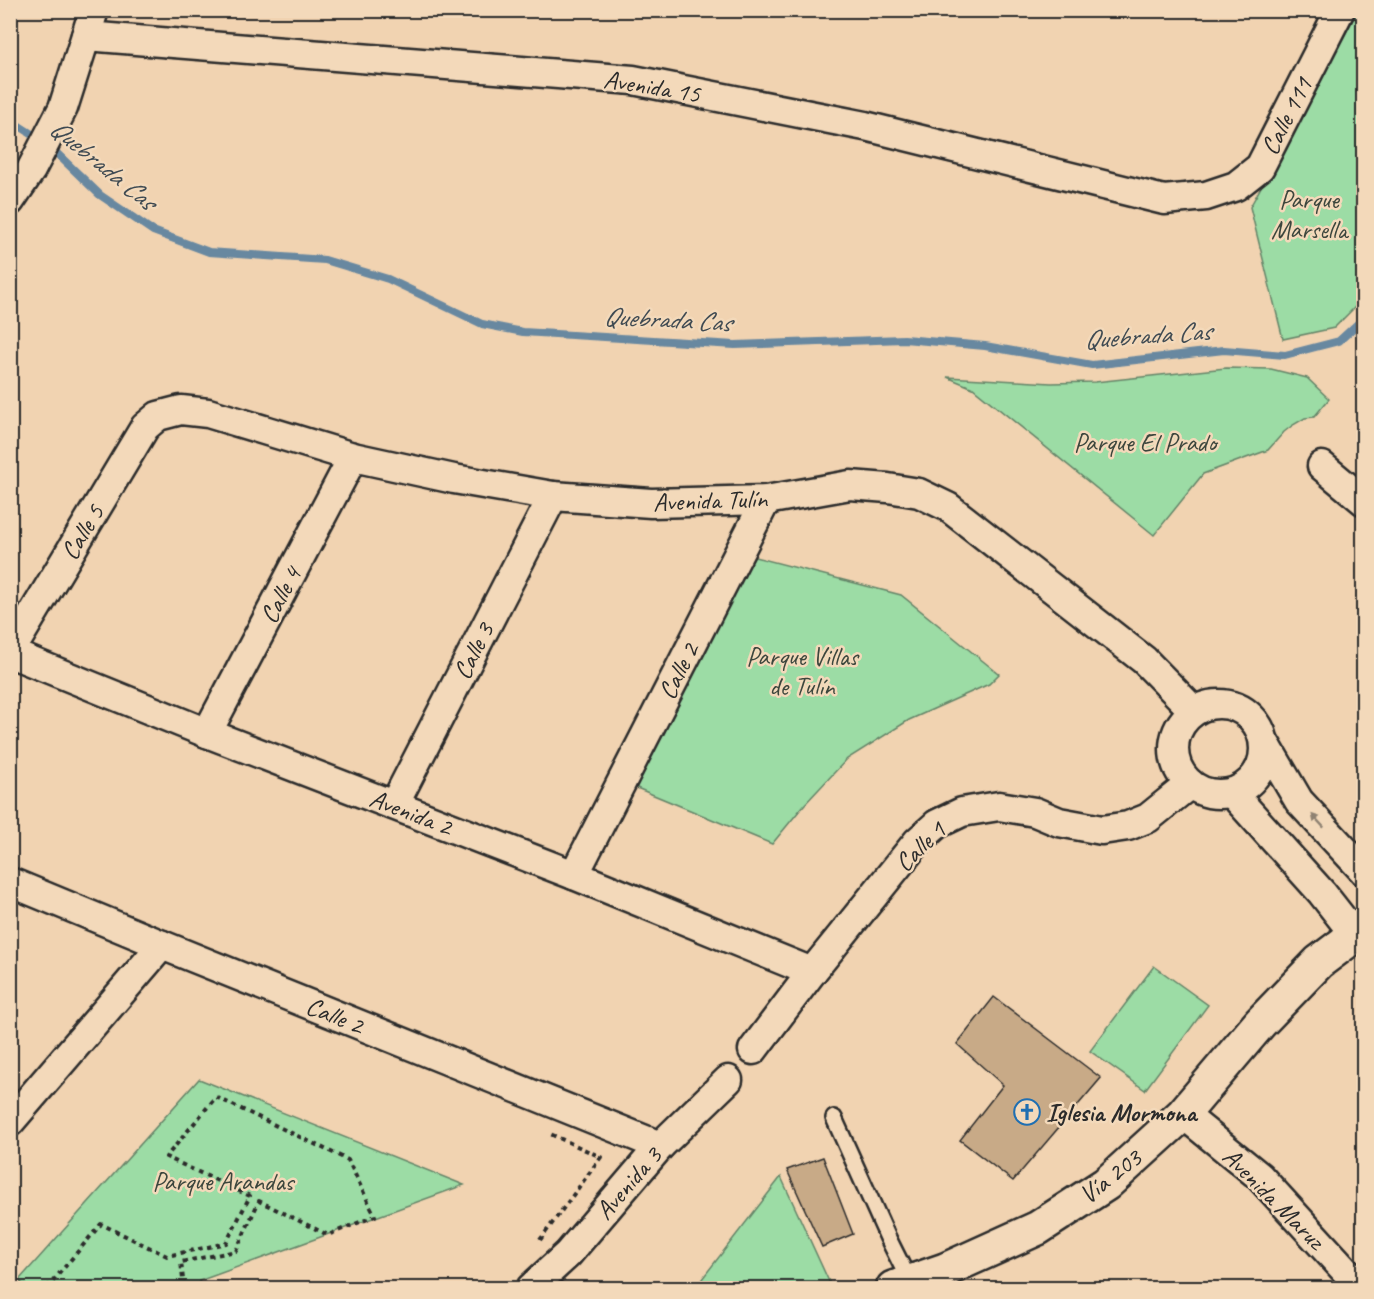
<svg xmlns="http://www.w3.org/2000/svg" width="1374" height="1299" font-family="Caveat,sans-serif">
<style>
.green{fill:#9cdca5;stroke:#648468;stroke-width:1.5}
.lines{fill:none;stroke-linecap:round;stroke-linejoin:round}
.stream{stroke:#6888a0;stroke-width:8}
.building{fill:#c8aa87;stroke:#2b2b2b;stroke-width:1.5}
.service-casing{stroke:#2b2b2b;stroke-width:20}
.minor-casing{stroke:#2b2b2b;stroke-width:33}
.secondary-casing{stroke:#2b2b2b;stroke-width:38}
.path{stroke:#2b2b2b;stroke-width:4;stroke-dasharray:4.5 4.5;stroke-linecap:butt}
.service{stroke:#f3d9ba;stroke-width:15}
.minor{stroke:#f3d9ba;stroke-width:28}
.secondary{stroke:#f3d9ba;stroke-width:33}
.oneway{fill:#8f8272}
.labels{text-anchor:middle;stroke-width:5;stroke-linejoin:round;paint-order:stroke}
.street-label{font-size:26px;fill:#2b2b2b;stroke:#f3d9ba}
.park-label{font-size:26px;fill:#3c463d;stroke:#f3d9ba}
.poi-label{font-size:26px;font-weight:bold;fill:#2b2b2b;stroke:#f3d9ba;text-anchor:start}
.water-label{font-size:27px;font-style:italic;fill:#3f4a52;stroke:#f3d9ba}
</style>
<rect width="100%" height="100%" fill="#f1d3b1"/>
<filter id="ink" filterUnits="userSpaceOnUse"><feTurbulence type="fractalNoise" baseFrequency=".0167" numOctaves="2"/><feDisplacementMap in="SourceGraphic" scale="12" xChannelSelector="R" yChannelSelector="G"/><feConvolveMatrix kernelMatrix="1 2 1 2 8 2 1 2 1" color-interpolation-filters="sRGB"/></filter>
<g filter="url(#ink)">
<g class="green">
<path d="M1358 11H1363V299L1334 328 1283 339 1250 207Z"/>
<path d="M1226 368 1271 369 1307 378 1329 399 1314 417 1305 418 1293 425 1284 432 1268 450 1203 474 1154 535 973 388 947 377 1051 383 1095 382Z"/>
<path d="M751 556 901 595 999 674 989 684 909 720 847 759 804 805 772 844 632 786Z"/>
<path d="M1154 966 1208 1005 1145 1090 1090 1051Z"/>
<path d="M199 1079 464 1185 199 1281 200 1288H26L19 1280Z"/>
<path d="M781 1177 831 1286 825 1288H695Z"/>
</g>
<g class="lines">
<path class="stream" d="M10 120 46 143 100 195 153 231 209 252 325 260 388 279 482 324 523 332 735 345 904 339 985 346 1092 365 1224 350 1285 355 1339 341 1364 318"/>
</g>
<g class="building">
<path d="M994 997 1101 1078 1013 1181 960 1140 1003 1085 957 1044Z"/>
<path d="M823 1157 853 1234 822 1247 787 1170Z"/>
</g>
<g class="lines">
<g class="service-casing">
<path id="service" d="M834 1118 888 1238 910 1282"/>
</g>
<g class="minor-casing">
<g id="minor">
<path d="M86 36 633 80 865 126 1164 200 1206 196 1236 186 1260 167 1340 10"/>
<path d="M10 201 31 170 63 108 94 10"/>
<path d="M1322 466 1364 501"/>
<path d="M10 652 145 427 158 416 181 410 208 413 353 457 454 479 553 496 651 503 766 500 850 485 888 488 919 493 948 507 1144 660 1194 711"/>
<path d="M10 653 207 733 574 875 812 972"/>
<circle cx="1219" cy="749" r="45"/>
<path d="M207 733 353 457"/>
<path d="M1265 743 1299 801 1364 871"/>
<path d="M1232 793 1322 893 1355 935"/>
<path d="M394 805 553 496"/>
<path d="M574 875 766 500"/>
<path d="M10 882 162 945 660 1146"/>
<path d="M753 1050 812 972 917 842 937 824 962 812 999 806 1035 812 1059 822 1102 830 1128 826 1148 818 1190 784"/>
<path d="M1183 1114 1259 1176 1355 1281 1359 1288"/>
<path d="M10 1122 162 945"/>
<path d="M531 1288 568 1254 660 1146 728 1080"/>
</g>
</g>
<g class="secondary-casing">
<path id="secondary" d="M893 1288 945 1270 1038 1228 1106 1184 1183 1114 1260 1023 1319 962 1355 935 1364 931"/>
</g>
<g class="path">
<path d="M540 1240 601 1157 548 1133"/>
<path d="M47 1288 101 1224 167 1256 226 1243 250 1196 166 1157 216 1097 348 1160 375 1216 328 1235 259 1201 236 1251 181 1262 184 1288"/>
</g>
<use href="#service" class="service"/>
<use href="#minor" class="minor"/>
<use href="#secondary" class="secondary"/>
</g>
<defs><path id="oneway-solid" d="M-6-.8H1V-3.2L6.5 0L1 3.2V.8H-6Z" transform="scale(1.5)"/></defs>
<use class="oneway" href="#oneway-solid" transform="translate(1318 821) rotate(-133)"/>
</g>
<defs>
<g id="church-ring" transform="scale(1.35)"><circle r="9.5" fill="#f3d9ba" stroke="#1f6fb2" stroke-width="1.5"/><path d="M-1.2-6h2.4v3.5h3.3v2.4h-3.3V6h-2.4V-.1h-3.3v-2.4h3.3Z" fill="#1f6fb2"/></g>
</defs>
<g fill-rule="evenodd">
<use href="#church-ring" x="1027" y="1112"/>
</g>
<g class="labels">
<g class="street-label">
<text transform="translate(652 86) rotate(9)" y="9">Avenida 15</text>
<text transform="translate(1286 116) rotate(-63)" y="9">Calle 111</text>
<text transform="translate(710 500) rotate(-2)" y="9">Avenida Tulín</text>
<text transform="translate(82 532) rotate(-59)" y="9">Calle 5</text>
<text transform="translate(280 595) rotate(-62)" y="9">Calle 4</text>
<text transform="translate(473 651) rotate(-63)" y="9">Calle 3</text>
<text transform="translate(678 671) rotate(-63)" y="9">Calle 2</text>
<text transform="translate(411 812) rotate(21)" y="9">Avenida 2</text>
<text transform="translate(920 846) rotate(-44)" y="9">Calle 1</text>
<text transform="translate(335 1015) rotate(22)" y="9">Calle 2</text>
<text transform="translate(1110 1176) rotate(-38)" y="9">Vía 203</text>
<text transform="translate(628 1183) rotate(-49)" y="9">Avenida 3</text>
<text transform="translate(1274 1198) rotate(45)" y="9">Avenida Maruz</text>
</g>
<g class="park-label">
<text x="1309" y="208">Parque<tspan x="1309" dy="30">Marsella</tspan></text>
<text x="1145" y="451">Parque El Prado</text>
<text x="802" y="665">Parque Villas<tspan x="802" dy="30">de Tulín</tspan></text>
<text x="223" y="1190">Parque Arandas</text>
</g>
<g class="poi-label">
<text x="1046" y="1121">Iglesia Mormona</text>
</g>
<g class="water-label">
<text transform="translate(103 164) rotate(39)" y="9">Quebrada Cas</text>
<text transform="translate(667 319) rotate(3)" y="9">Quebrada Cas</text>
<text transform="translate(1147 335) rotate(-4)" y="9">Quebrada Cas</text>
</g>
</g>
<rect width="1374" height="1299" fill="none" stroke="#f3d9ba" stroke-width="36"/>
<rect x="18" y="18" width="1338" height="1263" fill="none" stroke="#2b2b2b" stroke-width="2" filter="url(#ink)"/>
</svg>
